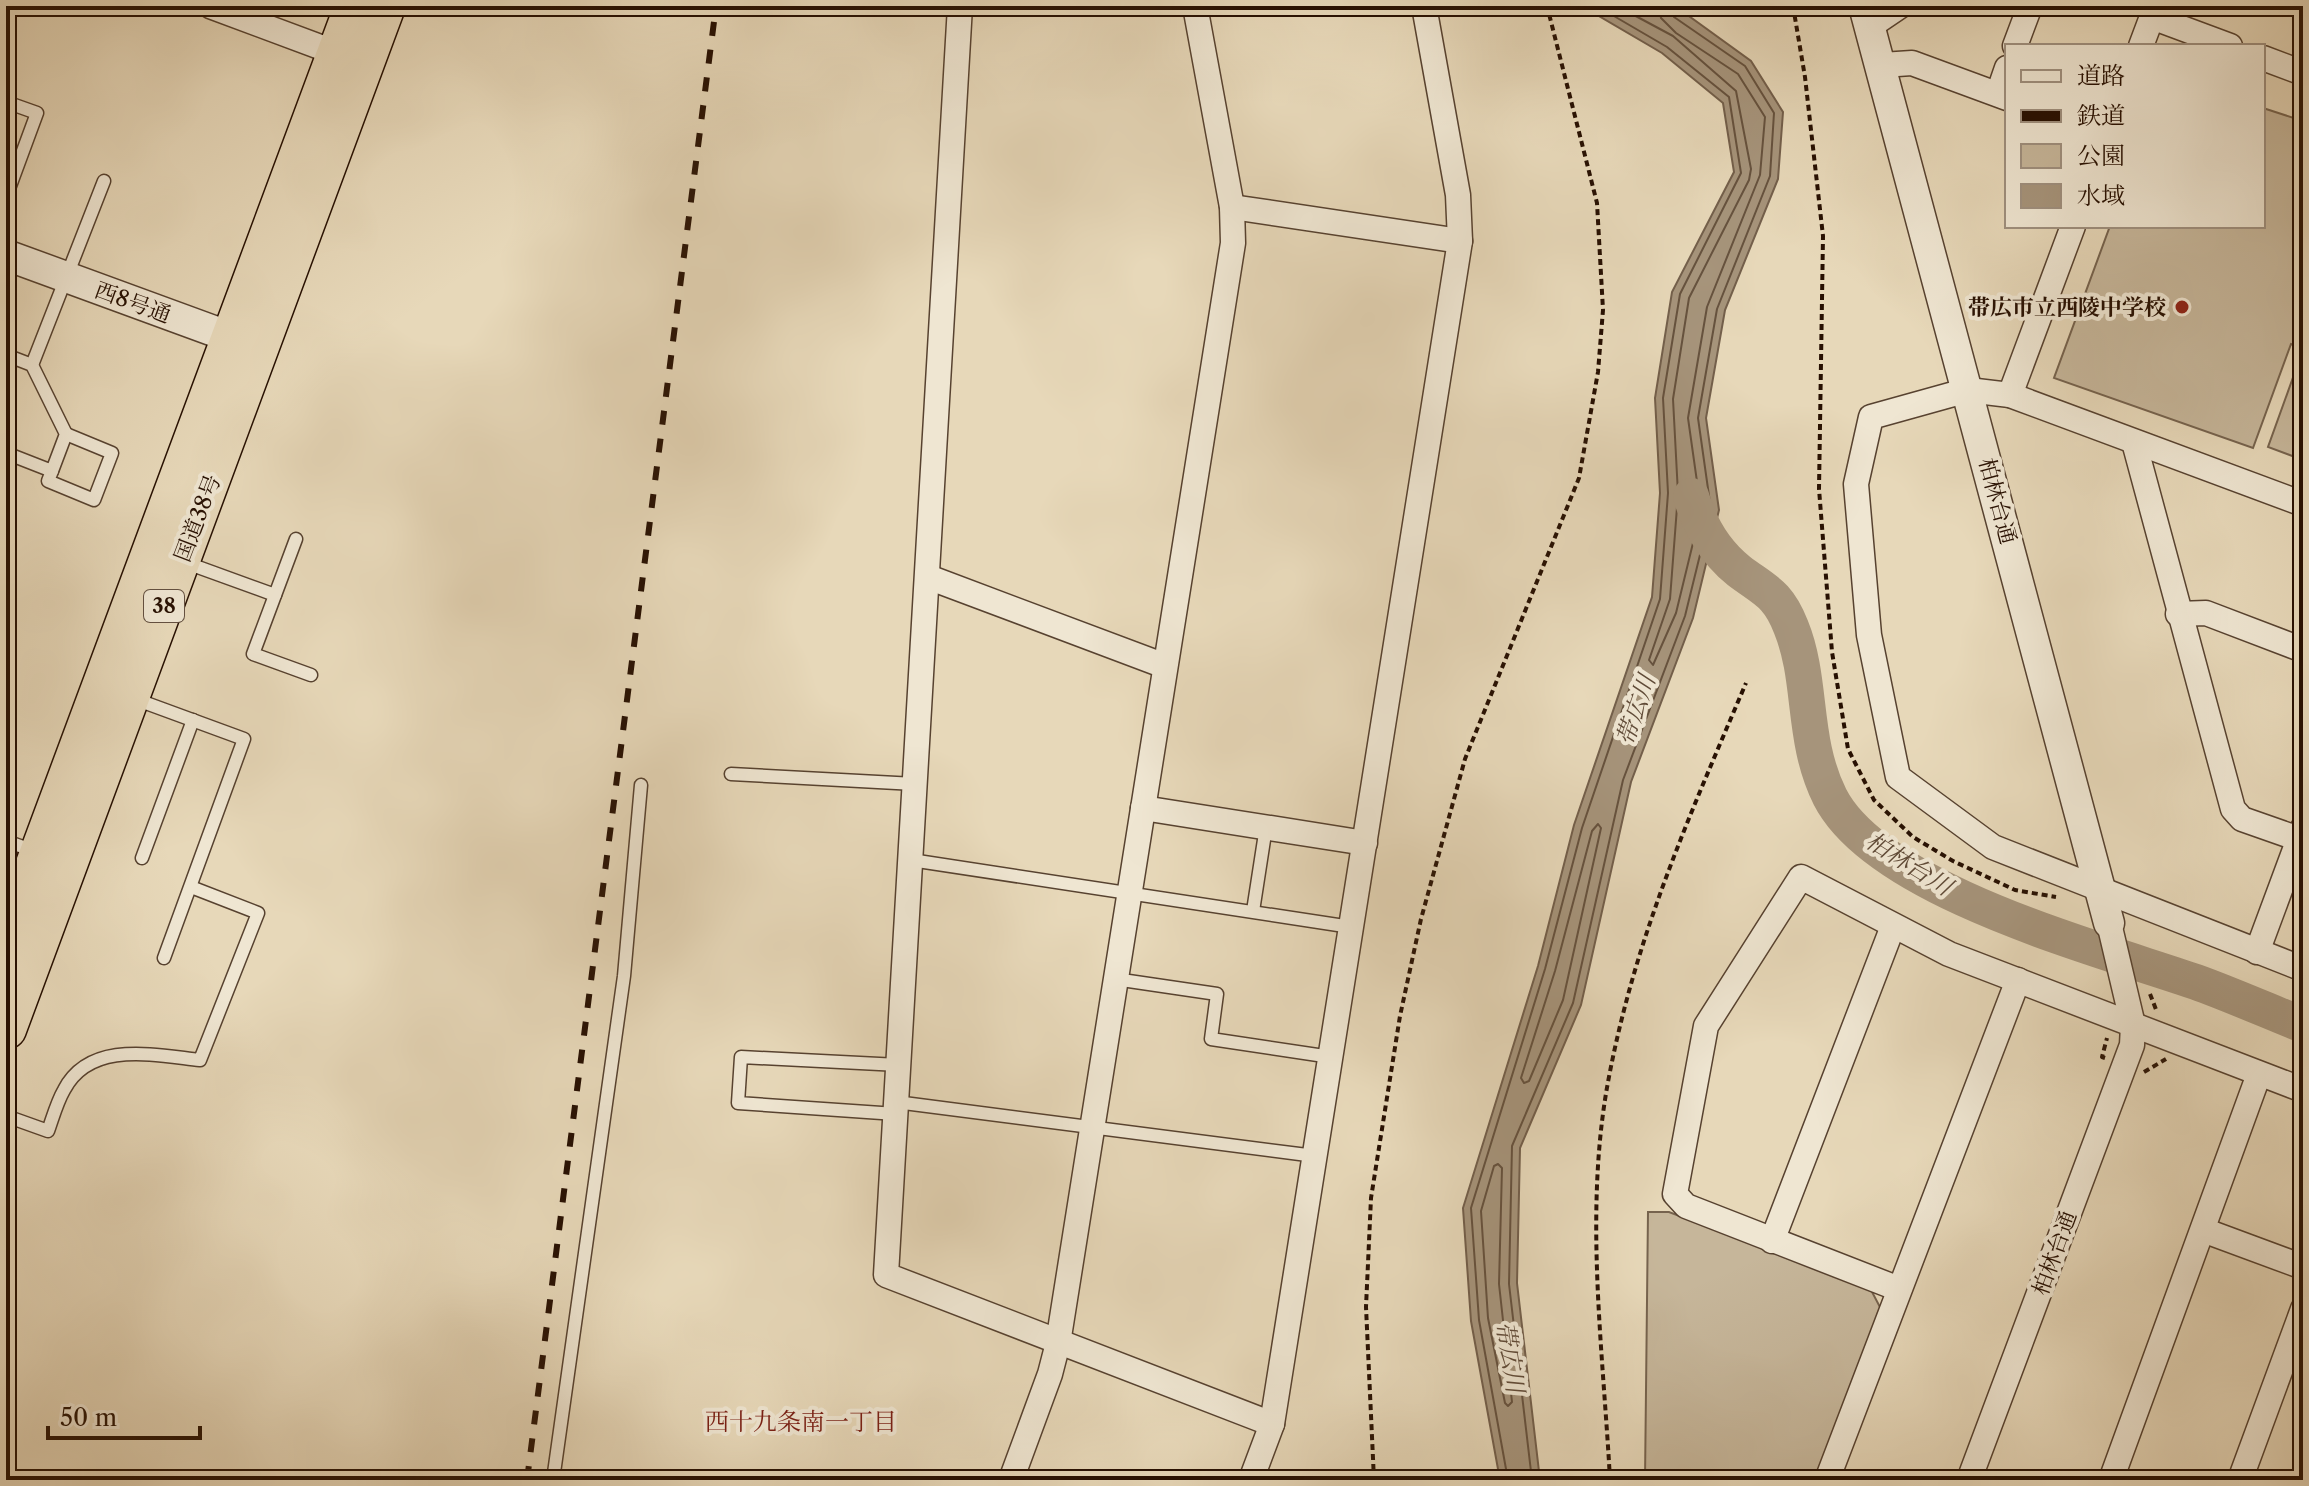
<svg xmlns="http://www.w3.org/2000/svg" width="2309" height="1486" font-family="'Libre Caslon Text','Noto Serif JP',serif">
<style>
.green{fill:#c6b69a;stroke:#76634e;stroke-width:2}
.water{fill:#a6947b;stroke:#735f4b;stroke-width:2}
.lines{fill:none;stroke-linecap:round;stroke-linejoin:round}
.shore{stroke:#66523e;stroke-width:2}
.river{stroke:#a6947b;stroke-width:36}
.service-casing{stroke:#574230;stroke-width:15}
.minor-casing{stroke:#574230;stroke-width:27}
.tertiary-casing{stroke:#574230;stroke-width:33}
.trunk-casing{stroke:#271002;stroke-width:43}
.path{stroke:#271002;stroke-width:4;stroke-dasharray:6 4;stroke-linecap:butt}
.service{stroke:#efe6d2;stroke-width:12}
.minor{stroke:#efe6d2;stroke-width:24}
.tertiary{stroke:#efe6d2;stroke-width:30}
.trunk{stroke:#e7d8b9;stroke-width:40}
.rail{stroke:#271002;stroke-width:6;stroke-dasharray:14 14;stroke-linecap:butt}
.poi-dot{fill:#8f2418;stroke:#efe6d2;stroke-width:3}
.labels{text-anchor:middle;stroke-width:8;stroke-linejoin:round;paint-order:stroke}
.shield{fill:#efe6d2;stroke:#635040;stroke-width:2}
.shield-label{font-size:20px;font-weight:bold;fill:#271002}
.street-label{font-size:22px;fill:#271002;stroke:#efe6d2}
.poi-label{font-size:22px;font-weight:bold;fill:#271002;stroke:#efe6d2;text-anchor:end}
.water-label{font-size:24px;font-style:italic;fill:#604b38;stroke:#efe6d2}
.neighbourhood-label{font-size:24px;fill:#7a1f14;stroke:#efe6d2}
</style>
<rect width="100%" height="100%" fill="#e7d8b9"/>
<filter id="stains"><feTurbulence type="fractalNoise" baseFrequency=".0025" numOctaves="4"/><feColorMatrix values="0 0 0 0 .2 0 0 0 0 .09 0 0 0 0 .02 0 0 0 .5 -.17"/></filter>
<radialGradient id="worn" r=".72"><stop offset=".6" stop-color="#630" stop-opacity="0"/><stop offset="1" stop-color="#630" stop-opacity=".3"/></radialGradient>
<g class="green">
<path d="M2263 108 2303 121V348L2291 344 2253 448 2054 378 2110 226H2263Z"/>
<path d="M2300 358 2303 359V460L2268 447Z"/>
<path d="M1648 1212H1669L1870 1288 1881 1309 1817 1480H1645Z"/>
</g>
<path class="water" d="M1596 6H1675L1751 61 1783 112 1778 179 1725 310 1706 418 1719 510 1693 618 1631 782 1581 1005 1520 1148 1517 1283 1540 1480H1500L1471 1321 1463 1208 1538 966 1574 825 1652 597 1660 493 1655 398 1672 292 1734 172 1723 103 1662 53 1599 16Z"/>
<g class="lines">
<g class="shore">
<path d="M1617 6 1673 36 1736 91 1751 169 1749 180 1689 298 1673 399 1678 494 1670 599 1649 660 1653 665 1676 613 1701 510 1688 418 1707 307 1760 175 1765 117 1738 74 1676 33 1661 18 1659 6"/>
<path d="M1598 824 1601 828 1563 1000 1529 1081 1524 1083 1521 1078 1555 971 1592 831Z"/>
<path d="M1498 1164 1502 1168 1499 1284 1512 1402 1508 1406 1505 1403 1488 1318 1481 1211 1494 1166Z"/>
<path d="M1508 1480 1479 1320 1471 1208 1545 969 1582 828 1660 599 1668 493 1663 398 1680 294 1741 173 1729 97 1667 47 1607 12 1604 6"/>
<path d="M1532 1480 1509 1284 1512 1146 1573 1003 1623 780 1685 616 1711 510 1698 418 1717 309 1770 176 1774 113 1745 66 1674 17 1669 6"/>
</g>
<path class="river" d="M1691 496C1699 524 1715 552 1739 571 1764 590 1778 593 1791 627 1813 681 1801 739 1830 797 1878 891 2101 949 2196 982 2232 995 2268 1011 2303 1025"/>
<g class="service-casing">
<g id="service">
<path d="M6 102 37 113 6 197"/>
<path d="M6 355 32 365 66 434 52 471 6 453"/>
<path d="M32 365 104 181"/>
<path d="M52 471 48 481 94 500 112 453 66 434"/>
<path d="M296 539 253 654 311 675"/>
<path d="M184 562 275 595"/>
<path d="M135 699 244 739 164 958"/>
<path d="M731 774 915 784"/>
<path d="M6 841 37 852"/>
<path d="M142 858 193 720"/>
<path d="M911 860 1351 927"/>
<path d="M1253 911 1266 827"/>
<path d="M1115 979 1217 994 1211 1039 1331 1057"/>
<path d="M896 1102 1315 1156"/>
<path d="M896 1114 738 1103 741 1057 899 1065"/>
<path d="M6 1116 48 1131C53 1117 57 1102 64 1090 90 1040 154 1055 200 1060L258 913 191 887"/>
<path d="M553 1480 624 976 641 785"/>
</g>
</g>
<g class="minor-casing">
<g id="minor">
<path d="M210 6 347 57"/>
<path d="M960 6 886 1275 1272 1424"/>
<path d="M2152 17 2230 46"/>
<path d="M1869 27 1900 6"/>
<path d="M2015 46 2030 6"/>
<path d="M2141 46 2156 6"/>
<path d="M2263 58 2303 73"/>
<path d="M1882 65 1912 63 2007 98"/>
<path d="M1998 94 2007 68"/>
<path d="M1232 207 1460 241"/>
<path d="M2010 395 2073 226"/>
<path d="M2134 442 2233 809 2242 819 2299 839"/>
<path d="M2303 504 2010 395 1968 390 1871 417 1856 484 1869 635 1898 777 1993 847 2303 969"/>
<path d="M928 577 1165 666"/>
<path d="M2178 614 2206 613 2303 650"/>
<path d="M1143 808 1365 843"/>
<path d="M2257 952 2303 828"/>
<path d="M2203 1230 2303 1267"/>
<path d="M1772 1241 1893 926"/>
<path d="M1899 1289 1686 1206 1675 1194 1706 1026 1801 877 1949 954 2303 1090"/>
<path d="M1011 1480 1050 1374 1058 1343 1233 243 1232 207 1195 6"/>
<path d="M1251 1480 1272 1424 1460 241 1458 195 1424 6"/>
<path d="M1827 1480 2018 980"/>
<path d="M1969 1480 2132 1045 2133 1025 2109 923"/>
<path d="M2111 1480 2259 1074"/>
<path d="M2240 1480 2303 1309"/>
</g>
</g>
<g class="tertiary-casing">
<g id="tertiary">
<path d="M1864 6 2109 923"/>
<path d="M6 255 252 345"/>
</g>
</g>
<g class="trunk-casing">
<g id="trunk">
<path d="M6 945 355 6"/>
<path d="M6 1029 385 6"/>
</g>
</g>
<g class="path">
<path d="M1793 6 1805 77 1823 236 1819 489 1832 652 1848 749 1874 800 1913 837 1953 861 2015 890 2056 897"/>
<path d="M2150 994 2157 1012"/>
<path d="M2105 1058 2102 1057 2107 1038"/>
<path d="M2144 1072 2166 1059"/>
<path d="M1374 1480 1366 1307 1371 1198 1400 1016 1421 919 1465 759 1579 478 1598 372 1603 310 1597 203 1547 6"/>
<path d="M1610 1480C1603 1349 1584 1212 1608 1082 1635 937 1689 817 1746 683"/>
</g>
<use href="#service" class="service"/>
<use href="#minor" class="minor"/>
<use href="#tertiary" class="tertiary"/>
<use href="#trunk" class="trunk"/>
<path class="rail" d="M527 1480 716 6"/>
</g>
<circle class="poi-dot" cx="2182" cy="307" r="8"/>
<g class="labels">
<rect class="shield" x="144" y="590" width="40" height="32" rx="6"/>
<g class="shield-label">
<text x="164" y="613">38</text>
</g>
<g class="street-label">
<text transform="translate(133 302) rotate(20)" y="8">西8号通</text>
<text transform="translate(1998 501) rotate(75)" y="8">柏林台通</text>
<text transform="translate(197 518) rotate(-69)" y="8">国道38号</text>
<text transform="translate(2054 1253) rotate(-70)" y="8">柏林台通</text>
</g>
<g class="poi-label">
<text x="2166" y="315">帯広市立西陵中学校</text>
</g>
<g class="water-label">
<text transform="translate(1636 710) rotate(-71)" y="8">帯広川</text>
<text transform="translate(1909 864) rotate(32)" y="8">柏林台川</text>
<text transform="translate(1510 1357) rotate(81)" y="8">帯広川</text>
</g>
<g class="neighbourhood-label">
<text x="801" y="1430">西十九条南一丁目</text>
</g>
</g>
<rect width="2309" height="1486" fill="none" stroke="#e7d8b9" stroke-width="32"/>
<rect x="8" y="8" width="2293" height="1470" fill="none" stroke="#271002" stroke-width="4"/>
<rect x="16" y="16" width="2277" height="1454" fill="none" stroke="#271002" stroke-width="2"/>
<rect x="2005" y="44" width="260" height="184" fill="#efe6d2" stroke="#9f907f" stroke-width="2"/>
<rect x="2021" y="70" width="40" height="12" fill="#efe6d2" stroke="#9f907f" stroke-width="2"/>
<text x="2077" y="84" font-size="24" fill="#271002">道路</text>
<rect x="2021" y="110" width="40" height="12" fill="#271002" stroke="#9f907f" stroke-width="2"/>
<text x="2077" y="124" font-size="24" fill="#271002">鉄道</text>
<rect x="2021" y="144" width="40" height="24" fill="#c6b69a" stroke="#9f907f" stroke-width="2"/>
<text x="2077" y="164" font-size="24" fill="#271002">公園</text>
<rect x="2021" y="184" width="40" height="24" fill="#a6947b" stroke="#9f907f" stroke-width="2"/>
<text x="2077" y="204" font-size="24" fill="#271002">水域</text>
<path d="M48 1426v12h152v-12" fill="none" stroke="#271002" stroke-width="4"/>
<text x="60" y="1426" font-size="24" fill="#271002" stroke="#efe6d2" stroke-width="6" paint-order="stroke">50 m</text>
<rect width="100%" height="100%" filter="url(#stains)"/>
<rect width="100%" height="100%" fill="url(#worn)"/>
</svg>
